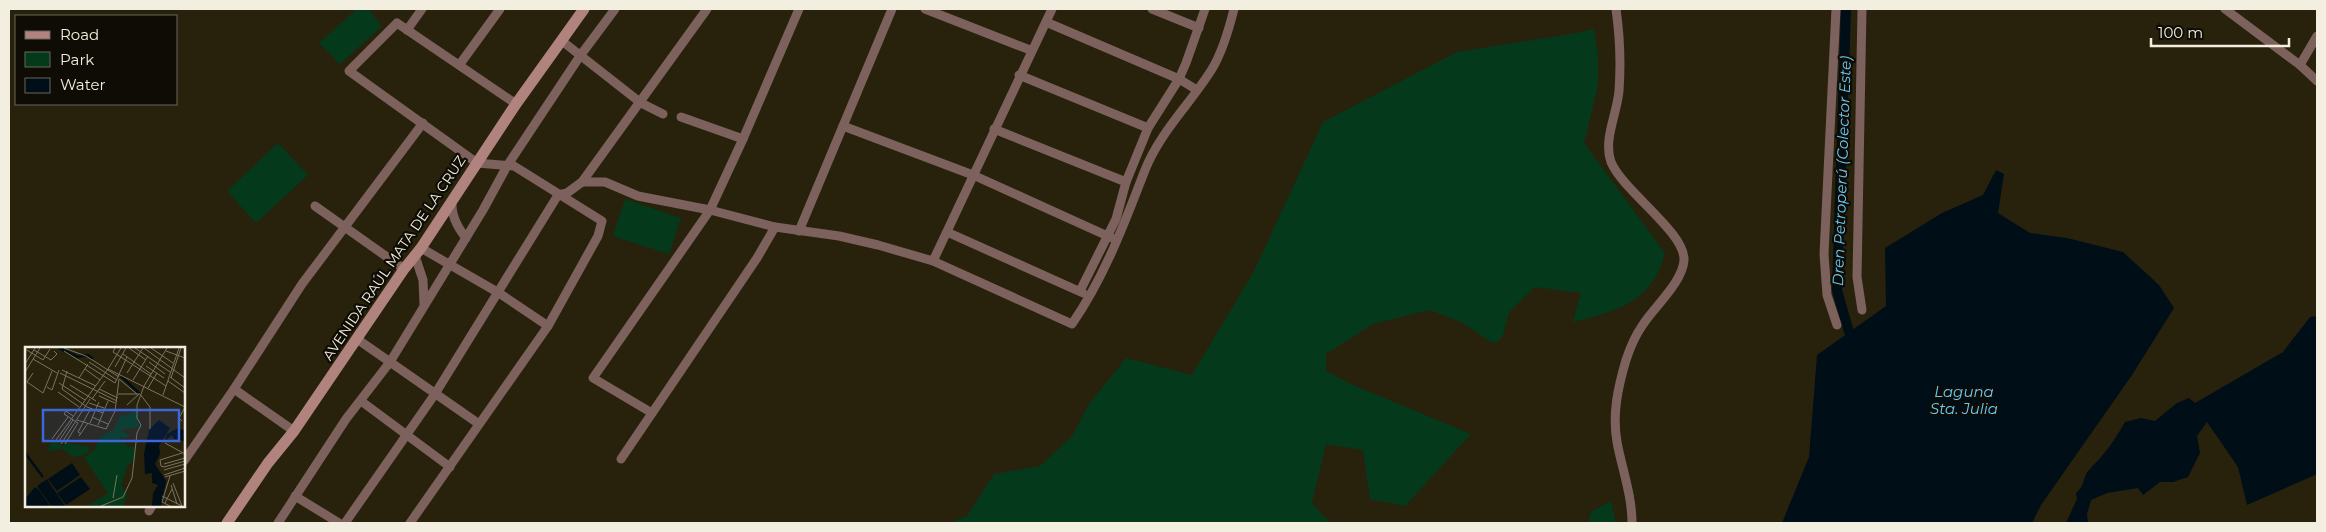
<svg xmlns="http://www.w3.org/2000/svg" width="2326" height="532" font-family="Montserrat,sans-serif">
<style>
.green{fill:#04391b}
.water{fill:#000e17}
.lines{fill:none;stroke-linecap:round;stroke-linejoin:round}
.canal{stroke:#000e17;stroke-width:10}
.street{stroke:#7d615d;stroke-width:9}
.secondary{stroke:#b1837e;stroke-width:11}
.labels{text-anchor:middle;stroke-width:4.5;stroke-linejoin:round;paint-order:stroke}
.street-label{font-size:14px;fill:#f2efe1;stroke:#0e0c04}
.water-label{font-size:15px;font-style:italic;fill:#67cbfa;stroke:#0e0c04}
.inset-river{fill:none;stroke:#000e17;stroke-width:2.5}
.inset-road{fill:none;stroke:#797461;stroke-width:1}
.view{fill:#3d66d9;fill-opacity:0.15;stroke:#3d66d9;stroke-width:2.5}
.inset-edge{fill:none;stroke:#f2efe1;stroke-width:2.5}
</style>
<rect width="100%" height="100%" fill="#28220c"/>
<g class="green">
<path d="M357 9H368L382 26 340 64 319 43Z"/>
<path d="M1594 29 1598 55V85L1584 143 1665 253C1653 302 1617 311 1573 322L1581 293 1535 287 1509 312 1503 335 1497 343 1489 341 1463 323 1430 310 1373 324 1326 354V371L1353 385 1471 434 1405 506 1370 499 1363 450 1326 444 1312 503 1330 523H949L967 516 994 474 1040 466 1072 436 1089 404 1126 358 1192 375 1254 271 1323 122 1457 52 1577 33Z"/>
<path d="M278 143 308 175 256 223 227 191Z"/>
<path d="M625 199 681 218 669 254 613 236Z"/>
<path d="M1611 501 1616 523H1588L1591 512Z"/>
</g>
<g class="water">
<path d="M1996 170 2004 174 1998 213 2030 233 2067 238 2123 252 2159 285 2174 308 2132 375 2041 505 2032 523H1782L1809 457 1817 355 1886 306 1885 248 1942 213 1983 195Z"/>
<path d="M2317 316V477L2315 475 2247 505 2238 467 2207 422 2197 436 2200 453 2188 477 2173 482H2160L2143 495 2138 488 2107 493 2091 500 2087 514 2088 523H2066L2077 499 2076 493C2086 485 2082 477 2089 470 2104 455 2115 440 2125 422L2141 418 2155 421 2177 403 2189 398 2195 403 2283 352 2310 317Z"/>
</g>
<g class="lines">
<path class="canal" d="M1846 9 1837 290 1849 332"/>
<g class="street">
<path d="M925 9 1030 50"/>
<path d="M1152 9 1199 28"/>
<path d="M1616 9C1620 37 1621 63 1619 91 1617 114 1603 140 1611 162 1623 191 1685 232 1684 260 1683 282 1653 308 1642 326 1635 336 1630 348 1626 360 1618 387 1612 414 1617 442 1622 469 1632 495 1632 523"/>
<path d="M1836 9 1824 254 1827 295 1837 325"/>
<path d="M2225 9 2300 65 2317 81"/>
<path d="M1046 22 1179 79 1197 90"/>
<path d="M407 30 422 9"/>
<path d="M562 41 641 103 663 114"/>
<path d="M460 64 500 9"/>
<path d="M2300 65 2317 36"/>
<path d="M1019 75 1148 128"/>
<path d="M681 117 743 139"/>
<path d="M843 126 973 175 1112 238"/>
<path d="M994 129 1126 182"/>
<path d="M582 182H605L638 196 710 210 775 227 839 236 878 245 933 261 1072 324C1105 276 1124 224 1145 170 1160 132 1191 103 1212 69 1223 51 1229 29 1234 9"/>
<path d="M452 201C451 215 457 227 466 238"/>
<path d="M315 206 404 269"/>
<path d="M799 231 892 9"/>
<path d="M947 232 1083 293"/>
<path d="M421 248 499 293 548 326"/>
<path d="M415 256 423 280 424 304"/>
<path d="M933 261 1052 9"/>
<path d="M1080 291 1116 219 1126 182 1148 128 1179 79 1186 63 1205 9"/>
<path d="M1862 310 1857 277 1862 9"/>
<path d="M357 339 479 424"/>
<path d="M234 389 294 431"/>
<path d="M361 401 450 467"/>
<path d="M652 413 593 378 710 210 743 139 799 9"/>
<path d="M621 459 757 258 775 227"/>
<path d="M184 461 234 389 302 284 423 123"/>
<path d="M295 496 339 523"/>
<path d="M149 511 152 506"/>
<path d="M278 523 346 419 390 362 483 210 507 166 580 56 615 9"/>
<path d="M345 523 435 394 558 195 567 193 582 182 707 9"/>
<path d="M410 523 548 326 598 236 602 221 514 166 477 163 349 71 397 23 516 104"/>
</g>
<path class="secondary" d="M227 523 268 463 294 431 404 269 421 248 516 104 584 9"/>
</g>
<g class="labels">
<g class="street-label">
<text transform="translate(394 258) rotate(-56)" y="5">AVENIDA RAÚL MATA DE LA CRUZ</text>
</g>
<g class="water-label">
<text transform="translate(1842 171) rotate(-88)" y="5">Dren Petroperú (Colector Este)</text>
<text x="1964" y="397">Laguna<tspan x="1964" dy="17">Sta. Julia</tspan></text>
</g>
</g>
<g transform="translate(25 347)">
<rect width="160" height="160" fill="#28220c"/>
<path d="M111 64 114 80 95 83 104 88 100 92 96 89 95 92 103 100 109 99 110 111 102 120 96 138 102 147 98 159H63L83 146 59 111 71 101 72 94 84 84H88L95 70ZM26 93 38 99 41 96 66 100 61 107 49 110 37 102 23 104Z" fill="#04391b"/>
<path d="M134 73 145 81 134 99 135 107 130 117 141 134 136 159H127L128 146 133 138 127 136V126L120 127 119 107 124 83ZM153 81 160 84 159 94 149 92 147 88 139 95 142 87ZM47 116 55 128 32 144 23 132ZM56 130 65 142 41 158 32 146ZM22 132 40 159H26L12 139ZM10 140 14 143 25 159H0V152Z" fill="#000e17"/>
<path class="inset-river" d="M34 1 53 10 63 8 68 12M96 29 116 48M0 106 18 130"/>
<path class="inset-road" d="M39 1 61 9 94 30M90 1 88 5 141 39M104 1 121 13M110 1 145 25M119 1 160 31M126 1 148 16M0 2 18 13 25 2M9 3 26 13 32 7 29 4M39 4 90 36 102 10M141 4 160 11M98 7 126 27M8 12 32 26M64 15 92 33M124 15 140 27M0 17 10 1M121 19 139 31M90 20 101 1M60 22 75 33M83 22 96 1M37 23 71 39M42 24 37 42 62 60 78 66M0 25 15 1M8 26 2 35 18 46 27 24M35 26 92 54M102 26 118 1M145 30 160 41M54 31 63 17M146 31 156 1M94 32 112 47M108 33 123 9M143 34 160 46M34 36 60 53M45 38 71 54M22 40 27 43 34 23M123 41 132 26M74 42 93 51M33 45 54 60M93 47H115L125 60V82M138 48 154 1M74 49 90 56M67 52 80 34M64 56 79 61M102 58 114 47M67 70 83 77M52 73 81 82 90 64 94 32M157 74 154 71 160 60M65 76 74 55M73 78 83 54M56 87 53 85 66 61M54 89 63 76M27 92 43 70M31 93 83 22 160 60M34 94 48 73M140 96 160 107M36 97 65 52M40 97 53 76 39 67 41 64 48 69M139 117 160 111M139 120 136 119 135 113 157 106M139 120 160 114M139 123 160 117M139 128 160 121M140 130 160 124M148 136 157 159M146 138 152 157M137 149 157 159M88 151 92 128M140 156 147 142M76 159 98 150 107 131 112 86 116 78 112 71V58L119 39 142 1M145 159 137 155 145 129"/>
<path class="view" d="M18 63H154V94H18Z"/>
<rect width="160" height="160" class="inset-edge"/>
</g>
<rect width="2326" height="532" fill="none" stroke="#f2efe1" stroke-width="20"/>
<rect x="15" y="15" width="162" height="90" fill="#0e0c04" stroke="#69675c"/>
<rect x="25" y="31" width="25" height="8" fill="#b1837e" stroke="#69675c"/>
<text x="60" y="40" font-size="15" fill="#f2efe1">Road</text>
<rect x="25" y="52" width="25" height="15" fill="#04391b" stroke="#69675c"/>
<text x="60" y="65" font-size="15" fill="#f2efe1">Park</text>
<rect x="25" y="78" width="25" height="15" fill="#000e17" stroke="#69675c"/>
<text x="60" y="90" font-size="15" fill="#f2efe1">Water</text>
<path d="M2151 38v8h138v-8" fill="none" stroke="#f2efe1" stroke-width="2.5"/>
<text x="2158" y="38" font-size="15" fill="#f2efe1" stroke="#0e0c04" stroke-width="4" paint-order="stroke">100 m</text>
</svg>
